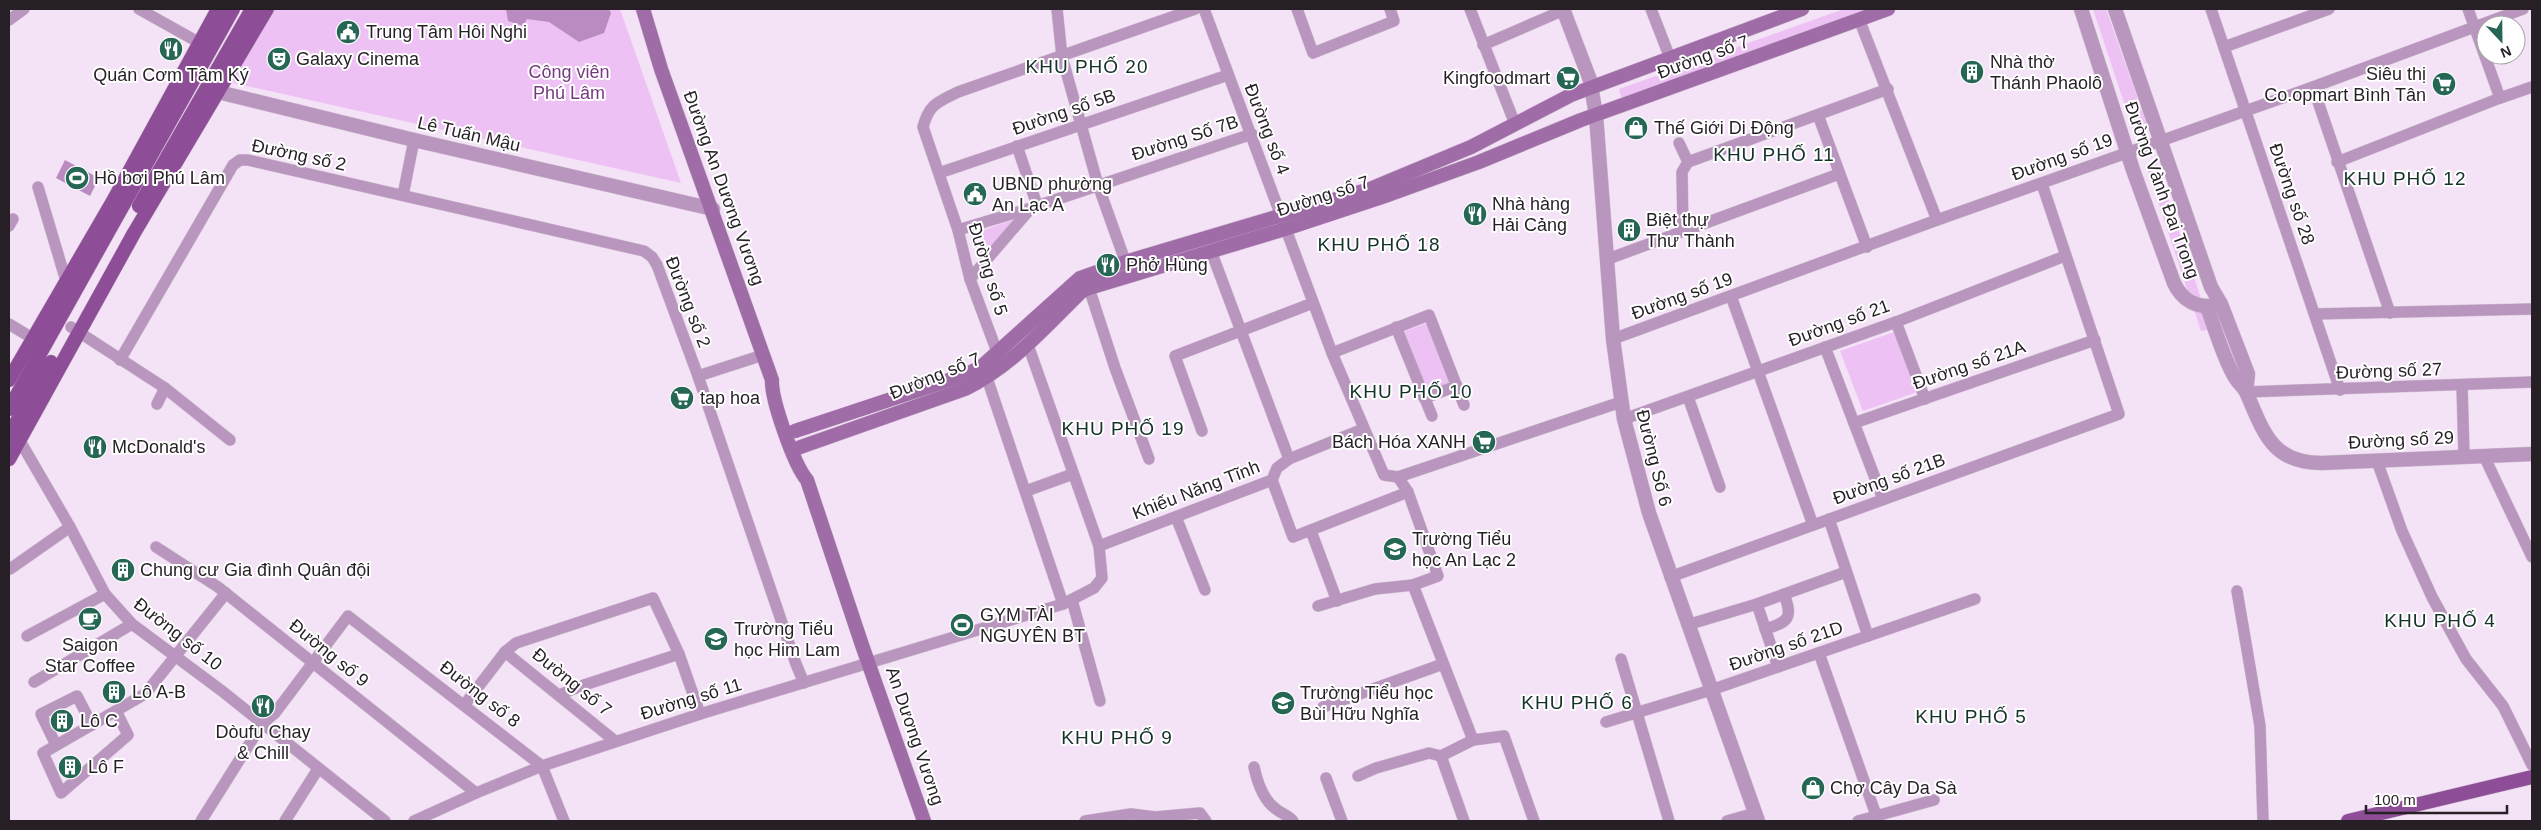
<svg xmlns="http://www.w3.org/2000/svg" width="2541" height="830" font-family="Helvetica,sans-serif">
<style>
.green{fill:#edc1f4}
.water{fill:#ba8bc1}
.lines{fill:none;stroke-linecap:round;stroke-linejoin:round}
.minor-casing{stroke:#cfbfd1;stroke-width:12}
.tertiary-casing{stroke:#cfbfd1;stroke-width:15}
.secondary-casing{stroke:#cfbfd1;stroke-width:15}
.primary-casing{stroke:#cfbfd1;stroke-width:15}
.minor{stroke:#b996be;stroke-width:11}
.tertiary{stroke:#b996be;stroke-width:14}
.secondary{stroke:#a06ca8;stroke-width:14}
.primary{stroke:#8d4e97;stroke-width:14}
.labels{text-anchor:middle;stroke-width:4;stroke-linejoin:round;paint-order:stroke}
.poi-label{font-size:18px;fill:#261f26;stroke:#fff;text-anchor:start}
.street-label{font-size:18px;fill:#261f26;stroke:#fff}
.park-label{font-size:18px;fill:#763b7f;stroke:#fff}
.neighbourhood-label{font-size:19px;letter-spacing:1px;fill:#143229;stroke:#fff}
</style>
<rect width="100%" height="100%" fill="#f4e2f6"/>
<g class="green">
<path d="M269 9H620L681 183 229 82Z"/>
<path d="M1844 9H1876L1622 99 1619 89Z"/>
<path d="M2093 9H2106L2148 128 2134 133Z"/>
<path d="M2156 161 2211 329 2201 331 2146 165Z"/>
<path d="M1019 218 981 259 973 240 975 233Z"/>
<path d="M1427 323 1450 382 1427 392 1403 332Z"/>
<path d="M1897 331 1920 391 1863 411 1840 351Z"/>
</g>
<g class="water">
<path d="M506 9H609L611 13 604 33 579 42 549 22 527 19 523 26 508 21Z"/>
<path d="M65 160 99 178 90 196 56 178Z"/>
</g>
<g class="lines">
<g class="minor-casing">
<g id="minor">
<path d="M139 9 198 42"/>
<path d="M1057 9 1062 57 1098 185 1128 269"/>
<path d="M1204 9 1332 353 1384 475 1398 477 1621 402"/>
<path d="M1297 9 1313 53 1394 21 1390 9"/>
<path d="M1470 9 1515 124"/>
<path d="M1651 9 1670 58"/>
<path d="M2211 9 2340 390"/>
<path d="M2468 9 2500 98"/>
<path d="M1859 19 1937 220"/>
<path d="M9 20 24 9"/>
<path d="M1483 45 1564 10"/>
<path d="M2224 47 2329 9"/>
<path d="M2313 87 2390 313"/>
<path d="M1818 115 1867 247"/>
<path d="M1679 143 1688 162"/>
<path d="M1017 146 1037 205"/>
<path d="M2337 162 2500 98 2532 87"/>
<path d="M939 173 1228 75"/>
<path d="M38 187 66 281 71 284"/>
<path d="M403 195 414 140"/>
<path d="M9 226 13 219"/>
<path d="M958 230 1031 208 1252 134"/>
<path d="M1683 231 1682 172 1688 162 1888 89"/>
<path d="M1211 251 1289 459"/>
<path d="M1608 259 1839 174"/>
<path d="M970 279 1031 208"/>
<path d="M1089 288 1115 368 1149 459"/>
<path d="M1731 296 1813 525"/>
<path d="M2315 314 2532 309"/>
<path d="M1896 322 1925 399"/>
<path d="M9 324 32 338"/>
<path d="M71 327 165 388 230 440"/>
<path d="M1396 327 1432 416"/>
<path d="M1613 339 1937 220 2313 87 2523 9"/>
<path d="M1825 347 1883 499"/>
<path d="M1332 353 1429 315 1464 405"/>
<path d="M120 360 233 165 240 160H248L644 251 652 257 657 265 698 376 796 664 804 683"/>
<path d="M1000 360 970 279 958 230 923 127C929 104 938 102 958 92L1195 9"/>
<path d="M698 376 763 355"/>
<path d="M987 378 1063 604"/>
<path d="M2462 385 2464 456"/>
<path d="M2246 392 2532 382"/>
<path d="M1688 397 1720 487"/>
<path d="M1424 398 1457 386"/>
<path d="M157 404 165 388"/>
<path d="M1624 419 1896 322 2065 256"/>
<path d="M1854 423 2095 340"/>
<path d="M1202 431 1175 356 1313 303"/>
<path d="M16 434 70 527 105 594 132 624 222 691 385 821"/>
<path d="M2484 456 2532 557"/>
<path d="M2377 461 2402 531 2432 597 2466 659 2503 706 2532 765"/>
<path d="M1398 477 1408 492 1438 576 1413 585 1473 740 1504 736 1534 821"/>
<path d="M1272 480 1293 537 1408 492"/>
<path d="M1026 491 1073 474"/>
<path d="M1176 517 1205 590"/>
<path d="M1829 519 1868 636"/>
<path d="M1311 531 1337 601"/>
<path d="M1099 546 1272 480 1277 468 1289 459 1363 429"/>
<path d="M156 547 218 587 476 793"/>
<path d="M10 569 70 527"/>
<path d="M1670 577 2119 414 2042 184"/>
<path d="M2237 591 2260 726 2263 821"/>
<path d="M1072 600 1100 701"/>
<path d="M1757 604 1778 667"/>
<path d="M1318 606 1375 589 1413 585"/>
<path d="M1687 625 1757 604 1846 572"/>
<path d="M1765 629C1789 622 1793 618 1784 594"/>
<path d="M27 636 105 594"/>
<path d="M505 652 615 741"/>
<path d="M1819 653 1876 815"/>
<path d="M1621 659 1669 821"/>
<path d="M34 682 132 624"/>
<path d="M559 695 584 685 679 654"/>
<path d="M465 704 505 652 516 643 653 598 679 654 700 714"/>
<path d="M1323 707 1443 664"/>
<path d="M116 711 128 735 61 793 43 753 145 694 226 593"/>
<path d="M1606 722 1711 690 1975 599"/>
<path d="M56 745 41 714 77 696 92 725"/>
<path d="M1254 767C1257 781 1263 800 1276 809 1282 814 1288 815 1293 821"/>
<path d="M1358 776 1376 768 1429 753 1441 756"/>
<path d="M1326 778 1342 821"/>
<path d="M201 821 262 724 275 713 348 616 542 766 564 821"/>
<path d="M285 821 318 769"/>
<path d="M414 821 476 793 542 766 700 714 1063 604 1094 588 1102 578 1099 546 1028 345"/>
<path d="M1085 821 1131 814 1155 817 1200 813 1206 821"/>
<path d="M1464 821 1441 756 1473 740"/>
<path d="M1727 821 1755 813"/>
<path d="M1858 821 1934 800"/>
</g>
</g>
<g class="tertiary-casing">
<g id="tertiary">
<path d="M1563 9 1590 80 1596 115 1613 339 1624 419 1649 513 1758 821"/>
<path d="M2081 9 2133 170 2174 283C2182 300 2197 309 2215 305"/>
<path d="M2115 9 2211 287 2221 304 2248 374 2246 392"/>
<path d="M218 92 414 140 713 209"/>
<path d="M2207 307C2215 328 2224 361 2236 379 2239 384 2245 388 2247 394 2264 433 2272 463 2322 463L2532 454"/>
</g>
</g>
<g class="secondary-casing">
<g id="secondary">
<path d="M643 9 661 69 772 380C771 399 794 465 807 480L862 645 924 821"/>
<path d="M795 431 967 374 981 367 1080 278 1125 262 1370 189 1471 147 1571 95 1802 9"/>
<path d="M792 450 965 389C1012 366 1045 327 1082 291L1089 288 1285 229 1388 195 1479 162 1581 120 1888 9"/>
</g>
</g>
<g class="primary-casing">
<g id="primary">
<path d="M139 206 252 9"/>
<path d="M9 380 113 201 218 9"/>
<path d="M9 409 233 9"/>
<path d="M9 435 51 362"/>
<path d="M9 459 134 233 267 9"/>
<path d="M2348 821 2532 777"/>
</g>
</g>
<use href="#minor" class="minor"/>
<use href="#tertiary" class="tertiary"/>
<use href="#secondary" class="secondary"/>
<use href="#primary" class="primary"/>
</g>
<defs>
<g id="civic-disc" transform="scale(1.25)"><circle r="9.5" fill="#266655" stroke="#fff"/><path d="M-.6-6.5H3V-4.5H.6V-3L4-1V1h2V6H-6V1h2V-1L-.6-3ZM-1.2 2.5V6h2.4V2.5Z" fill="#fff"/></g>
<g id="restaurant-disc" transform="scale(1.25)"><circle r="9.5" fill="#266655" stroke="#fff"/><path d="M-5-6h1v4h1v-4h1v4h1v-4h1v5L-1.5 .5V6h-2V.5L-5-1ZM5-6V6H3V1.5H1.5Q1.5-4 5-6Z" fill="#fff"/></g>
<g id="theatre-disc" transform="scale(1.25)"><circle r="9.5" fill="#266655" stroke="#fff"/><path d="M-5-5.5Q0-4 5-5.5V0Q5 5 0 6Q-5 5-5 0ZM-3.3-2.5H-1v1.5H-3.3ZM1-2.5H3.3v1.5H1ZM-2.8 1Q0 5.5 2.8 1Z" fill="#fff"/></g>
<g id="building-disc" transform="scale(1.25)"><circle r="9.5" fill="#266655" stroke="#fff"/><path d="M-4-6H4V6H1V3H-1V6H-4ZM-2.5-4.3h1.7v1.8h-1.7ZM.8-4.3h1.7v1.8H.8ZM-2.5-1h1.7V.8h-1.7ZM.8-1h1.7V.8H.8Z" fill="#fff"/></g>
<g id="supermarket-disc" transform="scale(1.25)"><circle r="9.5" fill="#266655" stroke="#fff"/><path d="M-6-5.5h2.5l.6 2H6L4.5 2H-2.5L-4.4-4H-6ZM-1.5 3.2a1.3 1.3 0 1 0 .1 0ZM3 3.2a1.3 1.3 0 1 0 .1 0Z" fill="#fff"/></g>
<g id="shop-disc" transform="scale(1.25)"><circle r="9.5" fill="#266655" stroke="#fff"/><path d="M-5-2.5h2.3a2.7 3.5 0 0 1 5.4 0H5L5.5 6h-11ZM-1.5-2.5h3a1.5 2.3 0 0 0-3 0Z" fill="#fff"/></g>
<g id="stadium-disc" transform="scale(1.25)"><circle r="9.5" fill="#266655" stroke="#fff"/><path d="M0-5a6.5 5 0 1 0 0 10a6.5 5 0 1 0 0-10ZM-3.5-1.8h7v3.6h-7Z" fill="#fff"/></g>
<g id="school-disc" transform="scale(1.25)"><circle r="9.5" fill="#266655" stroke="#fff"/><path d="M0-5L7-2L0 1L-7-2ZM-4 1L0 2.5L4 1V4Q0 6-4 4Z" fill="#fff"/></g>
<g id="cafe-disc" transform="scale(1.25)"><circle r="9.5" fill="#266655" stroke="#fff"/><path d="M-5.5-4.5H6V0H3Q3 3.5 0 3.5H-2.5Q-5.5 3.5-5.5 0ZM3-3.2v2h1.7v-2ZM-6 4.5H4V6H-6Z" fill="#fff"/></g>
</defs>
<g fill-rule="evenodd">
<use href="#civic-disc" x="348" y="32"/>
<use href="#restaurant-disc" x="171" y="49"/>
<use href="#theatre-disc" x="279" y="59"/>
<use href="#building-disc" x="1972" y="72"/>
<use href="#supermarket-disc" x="1568" y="78"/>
<use href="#supermarket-disc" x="2444" y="84"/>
<use href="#shop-disc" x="1636" y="128"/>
<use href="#stadium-disc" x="77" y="178"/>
<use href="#civic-disc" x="975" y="194"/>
<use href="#restaurant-disc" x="1475" y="214"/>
<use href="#building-disc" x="1629" y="230"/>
<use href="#restaurant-disc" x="1108" y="265"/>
<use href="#supermarket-disc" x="682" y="398"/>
<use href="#supermarket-disc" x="1484" y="442"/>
<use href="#restaurant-disc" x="95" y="447"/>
<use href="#school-disc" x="1395" y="549"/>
<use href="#building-disc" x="123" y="570"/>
<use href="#cafe-disc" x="90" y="619"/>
<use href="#stadium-disc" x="962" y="625"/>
<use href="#school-disc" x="716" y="639"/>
<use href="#building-disc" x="114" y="692"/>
<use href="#school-disc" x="1283" y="703"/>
<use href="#restaurant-disc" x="263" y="706"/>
<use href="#building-disc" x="62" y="721"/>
<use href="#building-disc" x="70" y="767"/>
<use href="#shop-disc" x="1813" y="788"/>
</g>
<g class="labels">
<g class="poi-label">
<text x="366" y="38">Trung Tâm Hôi Nghi</text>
<text x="296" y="65">Galaxy Cinema</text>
<text x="1990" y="68">Nhà thờ<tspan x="1990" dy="21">Thánh Phaolô</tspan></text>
<text x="2426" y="80" text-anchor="end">Siêu thị<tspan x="2426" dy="21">Co.opmart Bình Tân</tspan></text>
<text x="171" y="81" text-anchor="middle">Quán Cơm Tâm Ký</text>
<text x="1550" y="84" text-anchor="end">Kingfoodmart</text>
<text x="1654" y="134">Thế Giới Di Động</text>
<text x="94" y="184">Hồ bơi Phú Lâm</text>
<text x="992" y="190">UBND phường<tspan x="992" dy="21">An Lạc A</tspan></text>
<text x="1492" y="210">Nhà hàng<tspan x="1492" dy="21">Hải Cảng</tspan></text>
<text x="1646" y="226">Biệt thự<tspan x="1646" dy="21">Thư Thành</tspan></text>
<text x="1126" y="271">Phở Hùng</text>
<text x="700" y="404">tap hoa</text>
<text x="1466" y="448" text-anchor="end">Bách Hóa XANH</text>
<text x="112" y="453">McDonald's</text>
<text x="1412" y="545">Trường Tiểu<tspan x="1412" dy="21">học An Lạc 2</tspan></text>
<text x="140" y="576">Chung cư Gia đình Quân đội</text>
<text x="980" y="621">GYM TÀI<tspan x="980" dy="21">NGUYÊN BT</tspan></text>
<text x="734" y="635">Trường Tiểu<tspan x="734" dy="21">học Him Lam</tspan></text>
<text x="90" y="651" text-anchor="middle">Saigon<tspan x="90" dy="21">Star Coffee</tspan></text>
<text x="132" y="698">Lô A-B</text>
<text x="1300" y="699">Trường Tiểu học<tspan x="1300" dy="21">Bùi Hữu Nghĩa</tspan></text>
<text x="80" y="727">Lô C</text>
<text x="263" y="738" text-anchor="middle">Dòufu Chay<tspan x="263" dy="21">&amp; Chill</tspan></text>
<text x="88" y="773">Lô F</text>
<text x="1830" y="794">Chợ Cây Da Sà</text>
</g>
<g class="street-label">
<text transform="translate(1703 57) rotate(-20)" y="6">Đường số 7</text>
<text transform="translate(1064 112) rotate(-19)" y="6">Đường số 5B</text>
<text transform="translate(1267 129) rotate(69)" y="6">Đường số 4</text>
<text transform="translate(469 134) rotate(13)" y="6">Lê Tuấn Mậu</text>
<text transform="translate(1185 138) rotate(-18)" y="6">Đường Số 7B</text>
<text transform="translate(299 155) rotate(12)" y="6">Đường số 2</text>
<text transform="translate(2062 157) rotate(-20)" y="6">Đường số 19</text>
<text transform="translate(724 188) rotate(70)" y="6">Đường An Dương Vương</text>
<text transform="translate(2162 190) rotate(70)" y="6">Đường Vành Đai Trong</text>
<text transform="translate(2292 194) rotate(71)" y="6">Đường số 28</text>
<text transform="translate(1323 196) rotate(-18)" y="6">Đường số 7</text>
<text transform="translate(988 269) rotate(73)" y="6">Đường số 5</text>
<text transform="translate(1682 296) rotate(-20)" y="6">Đường số 19</text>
<text transform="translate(688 302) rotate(69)" y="6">Đường số 2</text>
<text transform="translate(1839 323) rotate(-20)" y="6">Đường số 21</text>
<text transform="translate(1969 365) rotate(-19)" y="6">Đường số 21A</text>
<text transform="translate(2389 371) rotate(-2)" y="6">Đường số 27</text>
<text transform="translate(935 376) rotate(-22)" y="6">Đường số 7</text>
<text transform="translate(2401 440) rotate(-3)" y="6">Đường số 29</text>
<text transform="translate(1654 458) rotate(76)" y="6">Đường Số 6</text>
<text transform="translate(1889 479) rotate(-20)" y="6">Đường số 21B</text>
<text transform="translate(1196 490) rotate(-21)" y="6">Khiếu Năng Tĩnh</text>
<text transform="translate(178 634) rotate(38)" y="6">Đường số 10</text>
<text transform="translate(1786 646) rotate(-19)" y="6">Đường số 21D</text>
<text transform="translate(329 653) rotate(39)" y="6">Đường số 9</text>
<text transform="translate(572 682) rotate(39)" y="6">Đường số 7</text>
<text transform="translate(480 694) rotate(38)" y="6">Đường số 8</text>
<text transform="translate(691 699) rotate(-17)" y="6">Đường số 11</text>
<text transform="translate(915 736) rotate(71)" y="6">An Dương Vương</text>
</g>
<g class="park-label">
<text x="569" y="78">Công viên<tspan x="569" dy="21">Phú Lâm</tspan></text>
</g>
<g class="neighbourhood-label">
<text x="1087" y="73">KHU PHỐ 20</text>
<text x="1774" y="161">KHU PHỐ 11</text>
<text x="2405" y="185">KHU PHỐ 12</text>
<text x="1379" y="251">KHU PHỐ 18</text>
<text x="1411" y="398">KHU PHỐ 10</text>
<text x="1123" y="435">KHU PHỐ 19</text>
<text x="2440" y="627">KHU PHỐ 4</text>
<text x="1577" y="709">KHU PHỐ 6</text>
<text x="1971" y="723">KHU PHỐ 5</text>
<text x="1117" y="744">KHU PHỐ 9</text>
</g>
</g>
<rect width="2541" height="830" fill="none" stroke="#261f26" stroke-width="20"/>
<g transform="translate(2501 40) rotate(158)"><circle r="24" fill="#ffffff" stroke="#a8a5a8"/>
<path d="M0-4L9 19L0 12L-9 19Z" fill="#266655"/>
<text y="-8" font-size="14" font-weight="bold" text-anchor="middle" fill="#261f26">N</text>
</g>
<path d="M2366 805v8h141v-8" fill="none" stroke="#261f26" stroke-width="2.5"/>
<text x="2374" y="805" font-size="15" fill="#261f26" stroke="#ffffff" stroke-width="4" paint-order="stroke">100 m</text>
</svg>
